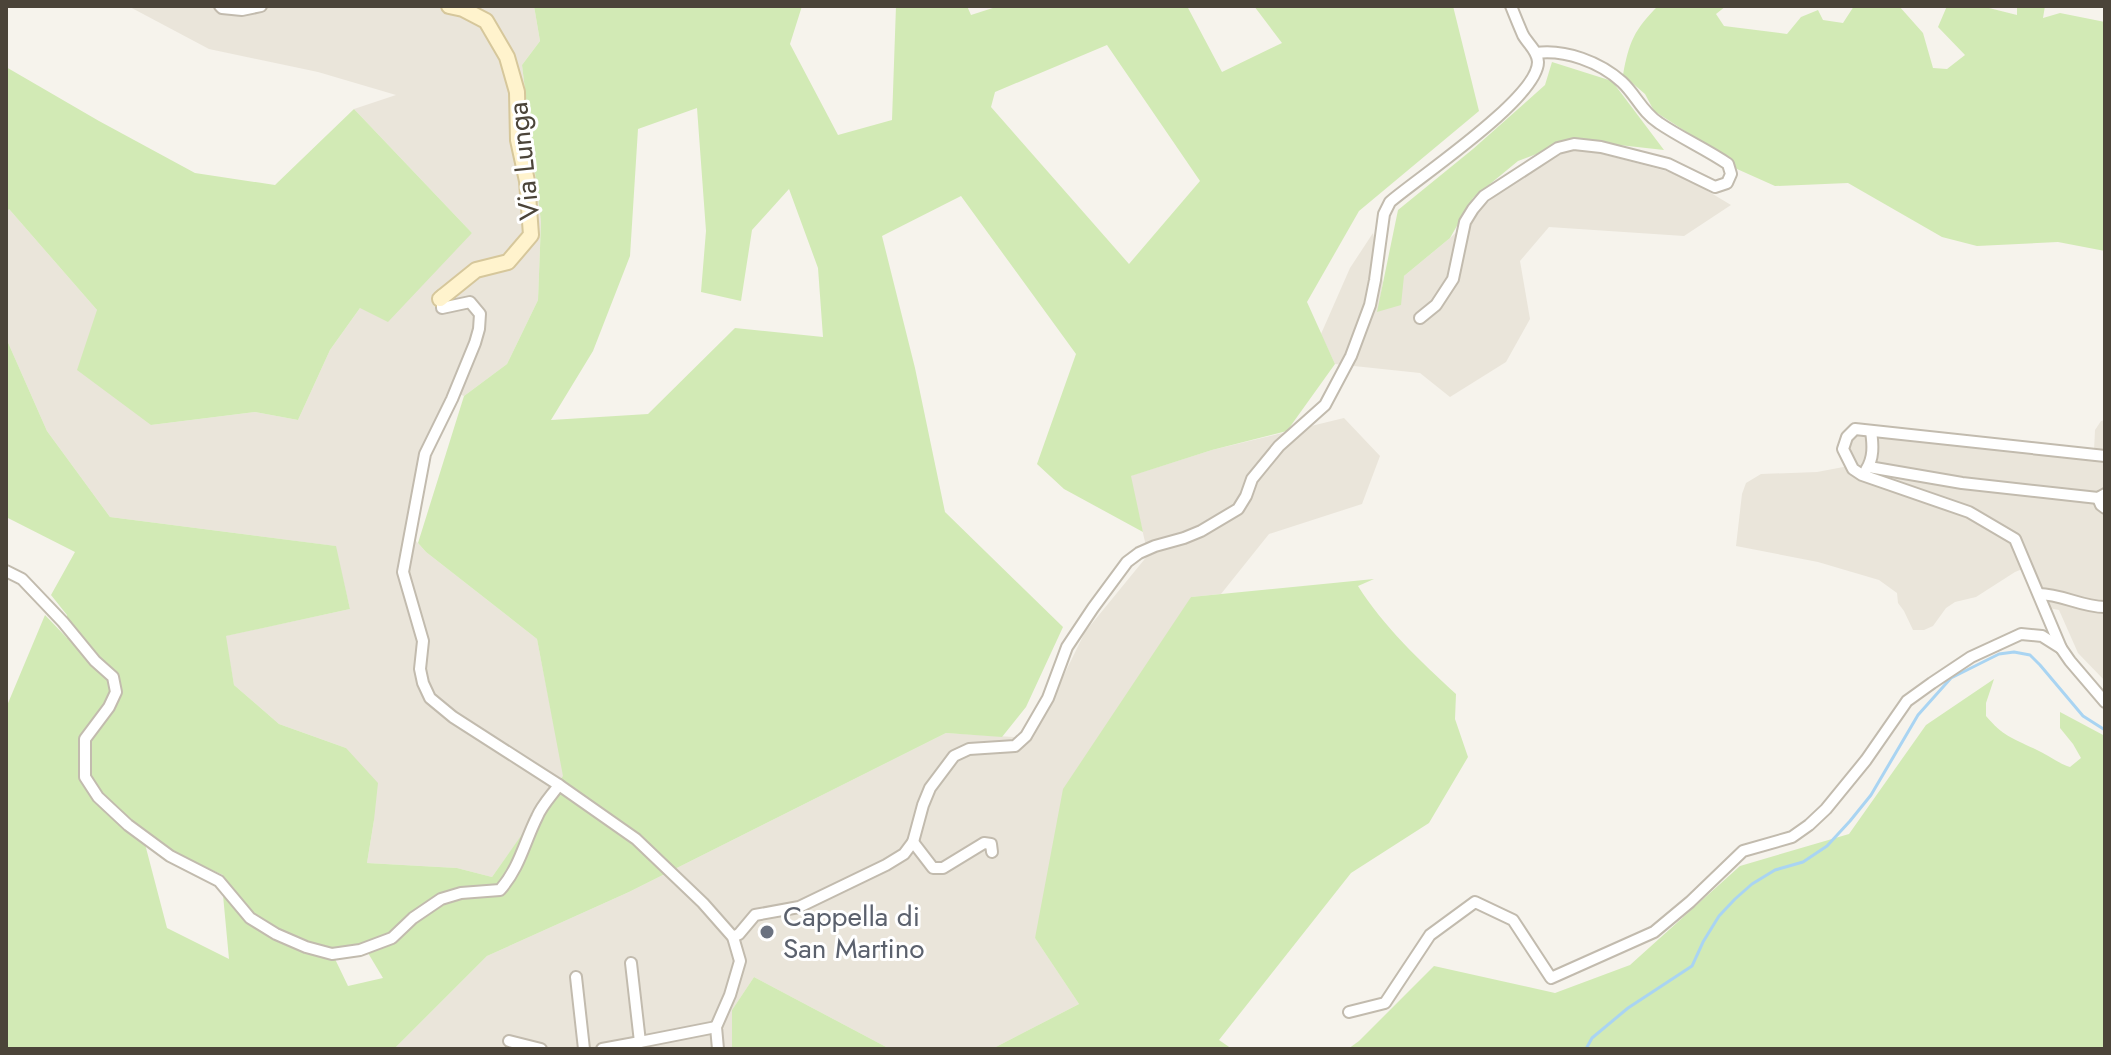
<svg xmlns="http://www.w3.org/2000/svg" width="2111" height="1055" font-family="Jost,sans-serif">
<style>
.residential{fill:#eae5da}
.green{fill:#d2eab5;fill-rule:evenodd}
.lines{fill:none;stroke-linecap:round;stroke-linejoin:round}
.stream{stroke:#a9d4f2;stroke-width:3}
.street-casing{stroke:#c2bbae;stroke-width:14}
.secondary-casing{stroke:#d6c79b;stroke-width:18}
.street{stroke:#fff;stroke-width:10}
.secondary{stroke:#fff3cd;stroke-width:14}
.worship-dot{fill:#6b7280;stroke:#fff;stroke-width:3}
.labels{text-anchor:middle;stroke-width:6;stroke-linejoin:round;paint-order:stroke}
.street-label{font-size:28px;fill:#4b4439;stroke:#fff}
.worship-label{font-size:28px;fill:#5b616d;stroke:#fff;text-anchor:start}
</style>
<rect width="100%" height="100%" fill="#f6f3ec"/>
<g class="residential">
<path d="M128 6H534L540 41 522 65 541 222 538 300 507 364 464 396 449 390 425 444 406 530 426 552 537 639 564 776 492 877 457 868 367 863 374 820 346 748 279 724 234 685 225 636 350 609 335 546 110 517 47 431 6 338V214L9 209 97 310 151 425 255 412 298 420 330 350 360 308 472 233 354 109 396 95 318 72 209 49Z"/>
<path d="M1587 150 1681 175 1731 205 1684 236 1549 227 1520 261 1530 319 1506 362 1450 397 1420 373 1335 364 1321 334 1350 268 1373 233 1383 282 1378 312 1404 276 1450 238 1496 195 1560 152Z"/>
<path d="M1344 418 1380 456 1362 504 1269 534 1221 594 1191 597 1035 938 1079 1004 992 1049H890L754 977 732 1010V1049H394L487 956 629 892 946 733 1033 738 1085 632 1148 555 1130 476 1212 450Z"/>
<path d="M2105 420V681L2078 653 2059 610 2049 608 2032 565 2015 572 1976 597 1955 602 1946 608 1933 626 1924 630H1913L1904 611 1898 603 1897 593 1879 580 1818 562 1736 546 1742 494 1746 483 1761 474 1817 472 1854 465 1849 453 1851 440 1859 435 1879 434 2094 451 2095 430 2101 421Z"/>
</g>
<g class="green">
<path d="M534 6H802L790 44 838 135 892 120 896 6H967L971 15 999 6H1187L1222 72 1282 43 1254 6H1453L1479 111 1359 211 1307 302 1335 364 1287 431 1212 450 1131 476 1143 532 1064 489 1037 464 1076 354 961 196 882 236 915 368 945 512 1063 627 1026 707 1002 737 946 733 629 892 487 956 394 1049H6V708L45 615 67 638V615L51 595 75 552 6 517V338L47 431 110 517 336 546 350 609 226 636 234 685 279 724 346 748 378 783 374 820 367 863 457 868 492 877 563 776 537 639 426 552 418 543 464 396 507 364 538 300 541 222 522 65 540 41ZM1107 45 1200 181 1129 264 991 107 995 92ZM697 108 706 231 701 292 741 301 752 230 789 189 818 268 823 337 735 328 648 414 551 420 593 351 630 256 638 129ZM94 799 172 852 223 875V895L229 959 167 928 145 844ZM362 943 383 978 348 986 335 959Z"/>
<path d="M1658 6H1726L1716 14 1724 26 1787 34 1801 17 1818 10 1823 20 1843 23 1854 6H1899L1923 33 1933 68 1947 69 1965 55 1938 27 1947 6H1981L2017 15V6H2045L2043 18 2060 13 2105 22V251L2058 242 1977 246 1942 237 1848 183 1775 186 1737 169 1685 131 1654 111 1645 94 1623 75C1629 42 1634 30 1658 6Z"/>
<path d="M1552 62 1612 81 1664 150 1574 140 1518 161 1473 198 1450 238 1404 276 1401 305 1377 312 1398 210 1473 149 1545 85Z"/>
<path d="M6 67 99 121 195 173 275 185 354 109 472 233 388 322 360 308 330 350 298 420 255 412 151 425 77 370 97 310 9 209 6 214Z"/>
<path d="M1374 579 1358 586C1383 626 1421 662 1456 694L1455 719 1468 757 1429 823 1351 873 1219 1040 1232 1049H992L1079 1004 1035 938 1063 789 1191 597Z"/>
<path d="M1994 679 1986 703V716C2003 736 2012 738 2035 749 2047 754 2057 763 2070 767L2081 758 2073 744 2060 728V712L2105 736V1049H1348L1359 1041 1434 966 1555 993 1630 965 1740 866 1849 834 1926 725Z"/>
<path d="M754 977 890 1049H732V1010Z"/>
</g>
<g class="lines">
<path class="stream" d="M1586 1049 1592 1038 1628 1008 1692 966 1703 942 1719 916 1735 899 1752 884 1775 870 1803 862 1827 846 1850 821 1871 795 1918 715 1951 678 1999 654 2014 652 2030 655 2040 665 2083 716 2105 730"/>
<g class="street-casing">
<g id="street">
<path d="M220 6 222 8 242 10 261 6"/>
<path d="M442 295V308L470 302 480 314 479 329 475 343 452 399 425 454 403 572 423 641 420 669 423 683 430 698 453 717 559 785 636 839 703 903 733 937 740 961 730 995 716 1027 718 1049"/>
<path d="M1420 318 1436 305 1453 279 1465 222 1473 209 1484 196 1558 148 1574 144 1601 147 1668 164 1715 187 1727 183 1731 174 1728 164C1706 149 1681 138 1659 123 1642 112 1636 95 1622 82 1600 62 1565 49 1536 53"/>
<path d="M2105 456 1855 429 1847 437 1843 449 1853 469 1862 475 1969 512 2015 539 2061 648 2070 661 2105 702"/>
<path d="M1869 467 1962 483 2098 498 2105 494"/>
<path d="M1866 470C1874 458 1873 445 1871 431"/>
<path d="M2098 498 2101 505 2105 508"/>
<path d="M6 571 22 579 63 622 95 661 113 677 116 692 109 707 85 739V777L98 797 128 825 170 856 219 881 250 918 276 934 306 947 332 954 360 950 392 938 413 918 441 899 461 893 500 890C520 867 524 843 537 817 542 805 552 795 559 785"/>
<path d="M2039 594C2062 594 2081 607 2105 607"/>
<path d="M913 842 933 868H943L984 843 991 844 992 852"/>
<path d="M733 937 739 934 755 915 799 907 886 865 904 854 913 842 923 805 930 788 954 756 969 749 1015 746 1026 736 1048 698 1067 647 1093 608 1127 562 1139 553 1155 546 1184 538 1201 531 1238 509 1246 496 1252 479 1279 446 1325 405 1351 356 1370 305 1375 280 1384 214 1390 202C1419 177 1538 98 1538 62 1538 51 1528 44 1523 35 1519 26 1515 16 1511 6"/>
<path d="M631 963 640 1042 716 1027"/>
<path d="M576 977 584 1049"/>
<path d="M1349 1012 1385 1003 1430 935 1475 902 1513 920 1551 978 1654 932 1690 902 1743 851 1792 837 1809 825 1826 809 1866 760 1907 701 1932 683 1971 657 2021 634 2042 636 2061 648"/>
<path d="M509 1041 541 1049"/>
<path d="M602 1049 640 1042"/>
</g>
</g>
<g class="secondary-casing">
<path id="secondary" d="M440 299 476 270 508 262 531 235 527 181 518 140 517 92 507 57 486 21 463 9 449 6"/>
</g>
<use href="#street" class="street"/>
<use href="#secondary" class="secondary"/>
</g>
<circle class="worship-dot" cx="767" cy="932" r="8"/>
<g class="labels">
<g class="street-label">
<text transform="translate(523 161) rotate(-96)" y="10">Via Lunga</text>
</g>
<g class="worship-label">
<text x="783" y="926">Cappella di<tspan x="783" dy="32">San Martino</tspan></text>
</g>
</g>
<rect width="2111" height="1055" fill="none" stroke="#4b4439" stroke-width="16"/>
</svg>
